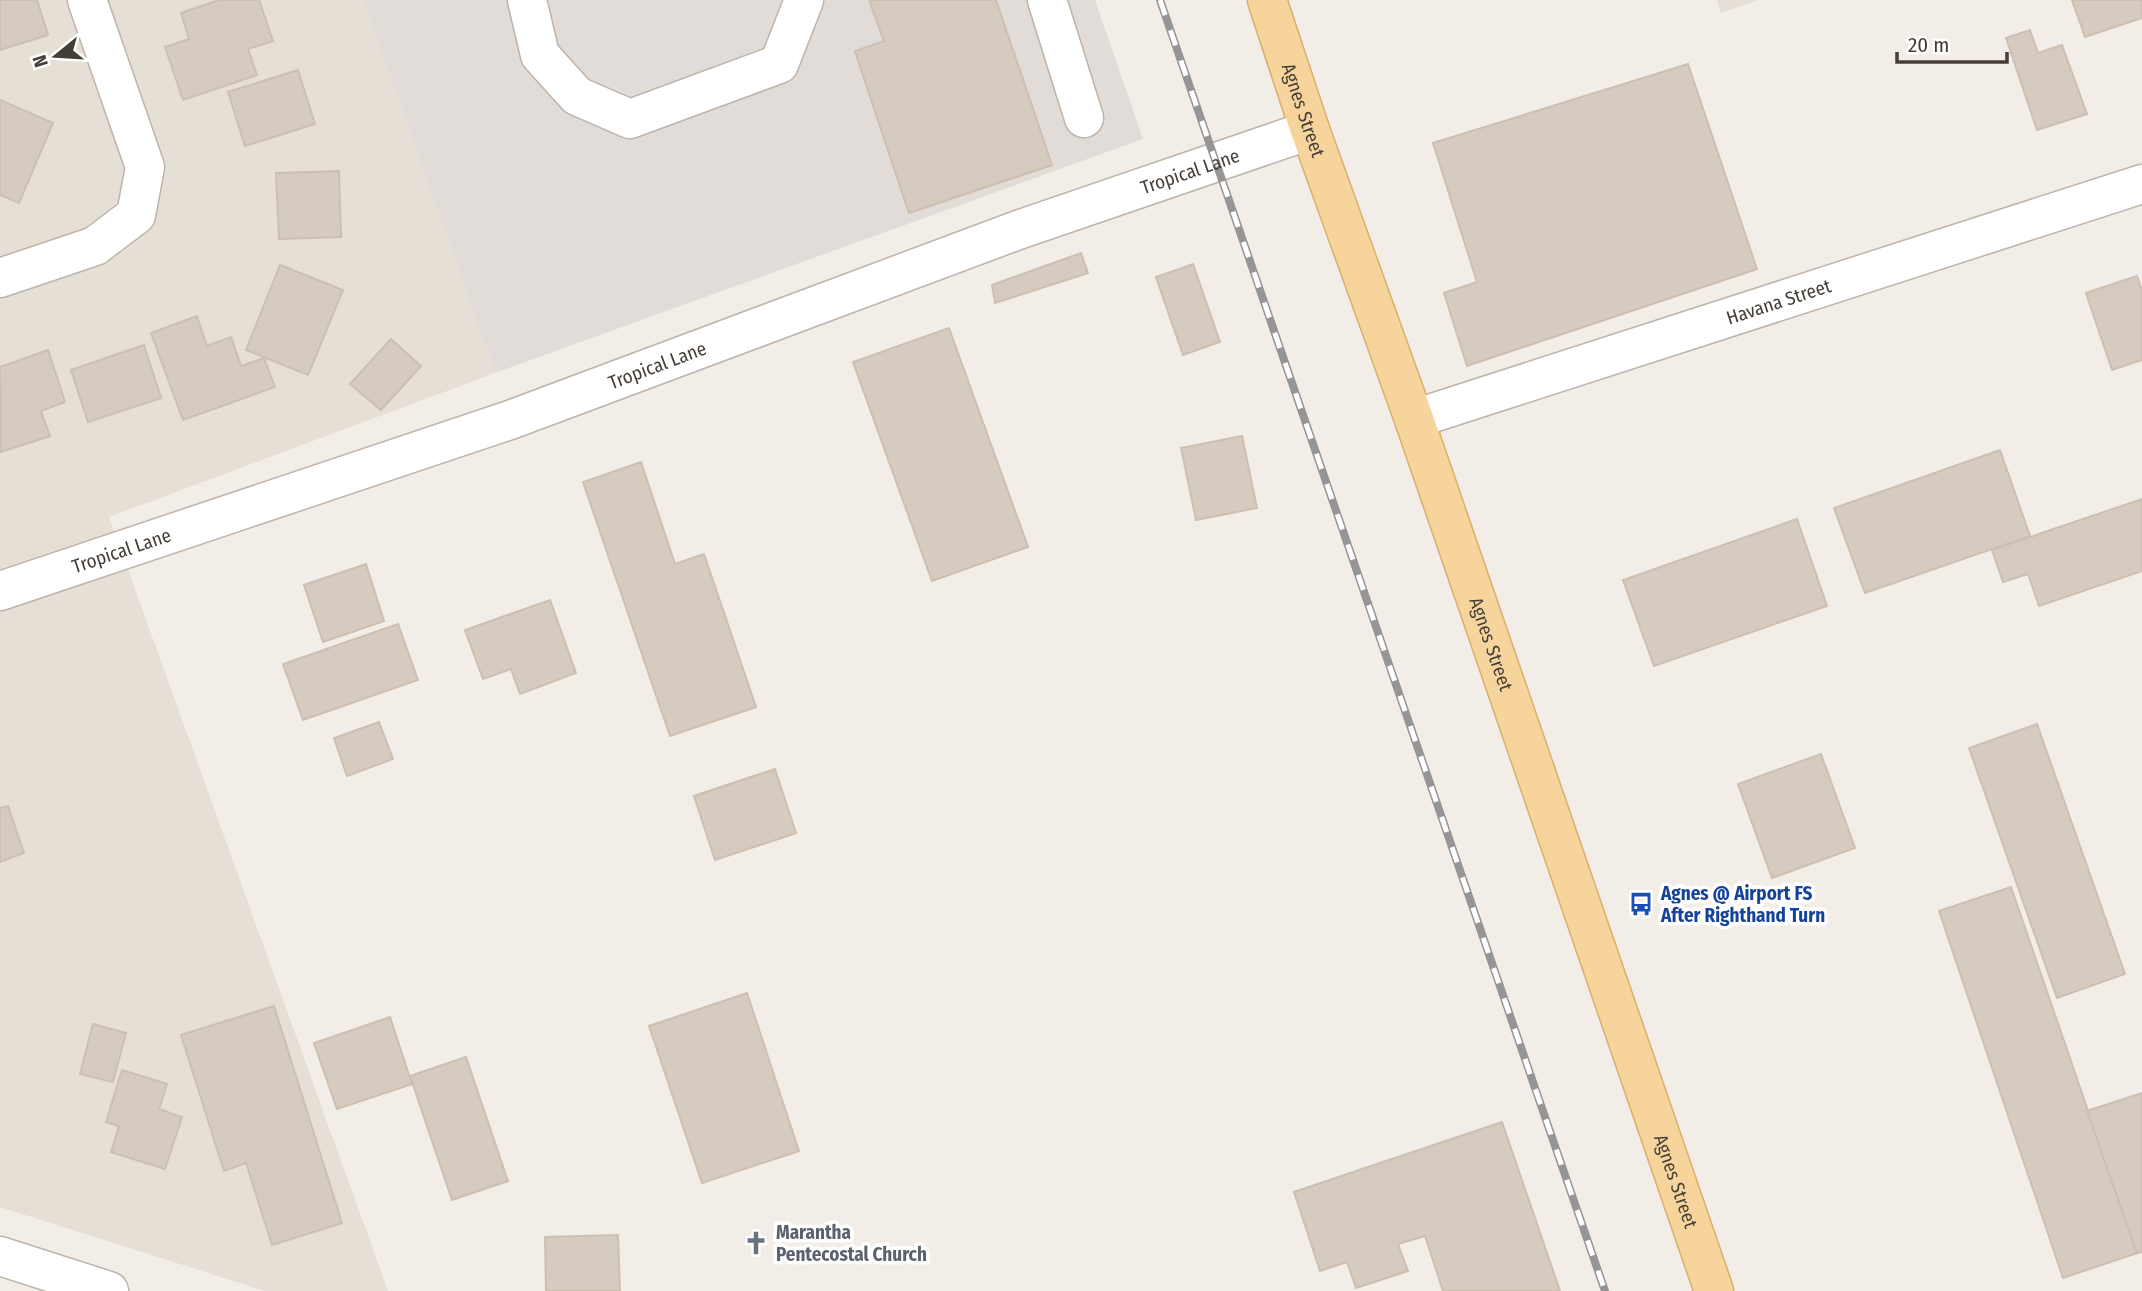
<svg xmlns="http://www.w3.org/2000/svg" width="2142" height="1291" font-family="'Fira Sans Condensed',sans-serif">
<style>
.residential{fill:#e5dfd5}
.industrial{fill:#e1dcd8}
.building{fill:#d6cbc0;stroke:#cdbfb1;stroke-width:2}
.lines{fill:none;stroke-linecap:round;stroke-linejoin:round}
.minor-casing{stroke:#bdb4aa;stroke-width:41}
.major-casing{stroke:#daaf6d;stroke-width:41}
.minor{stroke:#fff;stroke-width:38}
.major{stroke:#f6d49c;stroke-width:38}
.rail-casing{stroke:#959595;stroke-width:8}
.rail{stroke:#fff;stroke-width:5;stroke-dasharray:16;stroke-linecap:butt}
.labels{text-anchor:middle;stroke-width:7;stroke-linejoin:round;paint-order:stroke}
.street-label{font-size:19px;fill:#443e36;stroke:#fff}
.transit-label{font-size:19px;font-weight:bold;fill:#164399;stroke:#fff;text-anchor:start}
.worship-label{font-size:19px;font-weight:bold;fill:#5b616d;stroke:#fff;text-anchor:start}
</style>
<rect width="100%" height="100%" fill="#f2ede7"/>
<g class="residential">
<path d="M0 0H363L495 373 109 517 388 1291H265L0 1207Z"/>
<path d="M1717 0H1758L1721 13Z"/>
</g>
<path class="industrial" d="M363 0H1095L1143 139 495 373Z"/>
<g class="building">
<path d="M0 0H37L48 35 0 50Z"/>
<path d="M219 0H259L273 41 248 49 257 75 183 100 165 47 189 39 181 13Z"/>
<path d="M869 0H996L1052 165 909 213 855 51 884 41Z"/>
<path d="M2072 0H2142V18L2085 37Z"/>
<path d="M2030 30 2038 53 2062 45 2087 114 2037 130 2006 38Z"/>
<path d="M1688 64 1757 269 1467 366 1444 293 1477 282 1433 143Z"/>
<path d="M298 70 315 124 245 146 228 92Z"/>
<path d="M0 100 53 123 19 203 0 195Z"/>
<path d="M339 171 341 237 279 239 276 173Z"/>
<path d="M1081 253 1088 273 995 303 992 285Z"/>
<path d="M1193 264 1220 342 1183 355 1156 277Z"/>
<path d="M280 265 343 290 308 375 246 350Z"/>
<path d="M2137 276 2142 291V360L2112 370 2086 293Z"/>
<path d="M197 316 207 346 231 337 241 366 264 358 275 387 183 420 151 333Z"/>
<path d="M949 328 1028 547 932 581 853 362Z"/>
<path d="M391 339 421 366 381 410 350 384Z"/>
<path d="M144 345 161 398 88 422 71 370Z"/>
<path d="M48 350 65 402 41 411 50 436 1 452 0 367Z"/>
<path d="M1242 436 1257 508 1196 520 1181 448Z"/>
<path d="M2000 450 2030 536 1865 593 1834 508Z"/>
<path d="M641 462 675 564 704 554 756 707 670 736 583 482Z"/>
<path d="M2142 499V571L2039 606 2028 574 2003 582 1992 550Z"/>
<path d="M1797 519 1827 606 1654 666 1623 580Z"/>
<path d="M366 564 384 621 323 642 304 585Z"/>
<path d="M550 600 576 673 520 694 511 669 483 679 465 630Z"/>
<path d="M398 624 418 680 303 720 283 664Z"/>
<path d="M379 722 393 759 347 776 334 738Z"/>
<path d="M2037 724 2125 974 2057 998 1969 748Z"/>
<path d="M1821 754 1855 848 1772 878 1738 784Z"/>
<path d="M775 769 796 833 715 860 694 796Z"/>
<path d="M8 806 24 853 0 862V808Z"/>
<path d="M2011 887 2137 1253 2063 1278 1939 911Z"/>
<path d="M747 993 799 1151 702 1183 649 1026Z"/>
<path d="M274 1006 342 1223 272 1245 246 1163 224 1171 181 1035Z"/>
<path d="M390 1017 412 1084 337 1109 314 1043Z"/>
<path d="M93 1024 126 1033 113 1082 80 1074Z"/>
<path d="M466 1057 508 1181 452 1200 410 1076Z"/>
<path d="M122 1070 167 1084 159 1109 182 1117 165 1169 111 1152 119 1126 106 1122Z"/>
<path d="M2142 1093V1252L2137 1253 2087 1111Z"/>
<path d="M1502 1122 1560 1291H1443L1425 1236 1398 1244 1408 1271 1356 1288 1347 1262 1320 1271 1294 1192Z"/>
<path d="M618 1235 620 1291H546L545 1237Z"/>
</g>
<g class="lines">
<g class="minor-casing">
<g id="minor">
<path d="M527 0 540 55 577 96 630 119 779 64 804 0"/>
<path d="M1047 0 1084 118"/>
<path d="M0 278 95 246 136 215 145 167 87 0"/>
<path id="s1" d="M1414 419 2142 184"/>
<path id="s2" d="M0 591 510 420 1018 230 1310 130"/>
<path d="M0 1256 109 1291"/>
</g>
</g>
<g class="major-casing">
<g id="major">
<path id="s3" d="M1267 0 1310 130 1414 419 1714 1291"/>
</g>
</g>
<use href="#minor" class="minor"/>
<use href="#major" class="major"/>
<g class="rail-casing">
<path id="rail" d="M1160 0 1605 1291"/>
</g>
<use href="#rail" class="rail"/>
</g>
<defs>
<g id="bus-bare" transform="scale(1.89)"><path d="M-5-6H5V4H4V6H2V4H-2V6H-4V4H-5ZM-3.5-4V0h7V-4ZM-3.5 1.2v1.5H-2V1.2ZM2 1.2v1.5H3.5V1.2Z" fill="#1a4fb4" stroke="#fff" stroke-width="2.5" paint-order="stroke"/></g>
<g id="church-bare" transform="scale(1.89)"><path d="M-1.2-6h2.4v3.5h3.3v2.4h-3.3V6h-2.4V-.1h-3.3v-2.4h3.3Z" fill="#6b7280" stroke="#fff" stroke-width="2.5" paint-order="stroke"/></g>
</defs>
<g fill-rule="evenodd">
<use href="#bus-bare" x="1641" y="904"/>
<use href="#church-bare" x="756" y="1243"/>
</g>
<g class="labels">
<g class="street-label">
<text dy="7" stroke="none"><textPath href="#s3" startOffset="116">Agnes Street</textPath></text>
<text dy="7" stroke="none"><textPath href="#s2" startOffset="1262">Tropical Lane</textPath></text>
<text dy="7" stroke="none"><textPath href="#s1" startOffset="383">Havana Street</textPath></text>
<text dy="7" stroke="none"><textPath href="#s2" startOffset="695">Tropical Lane</textPath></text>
<text dy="7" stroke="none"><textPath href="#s2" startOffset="128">Tropical Lane</textPath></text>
<text dy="7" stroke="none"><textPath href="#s3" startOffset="682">Agnes Street</textPath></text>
<text dy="7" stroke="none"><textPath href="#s3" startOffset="1250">Agnes Street</textPath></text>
</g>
<g class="transit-label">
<text x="1661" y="900">Agnes @ Airport FS<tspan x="1661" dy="22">After Righthand Turn</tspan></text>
</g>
<g class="worship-label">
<text x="776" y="1239">Marantha<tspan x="776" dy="22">Pentecostal Church</tspan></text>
</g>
</g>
<g transform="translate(56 56) rotate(252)" stroke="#ffffff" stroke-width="5" paint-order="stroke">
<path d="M0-5L12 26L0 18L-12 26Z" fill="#443e36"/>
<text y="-10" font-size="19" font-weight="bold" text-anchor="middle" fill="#443e36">N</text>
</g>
<path d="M1897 52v10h110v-10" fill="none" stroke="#443e36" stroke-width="3.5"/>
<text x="1908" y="52" font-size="21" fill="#443e36" stroke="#ffffff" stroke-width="5" paint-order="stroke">20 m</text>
</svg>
